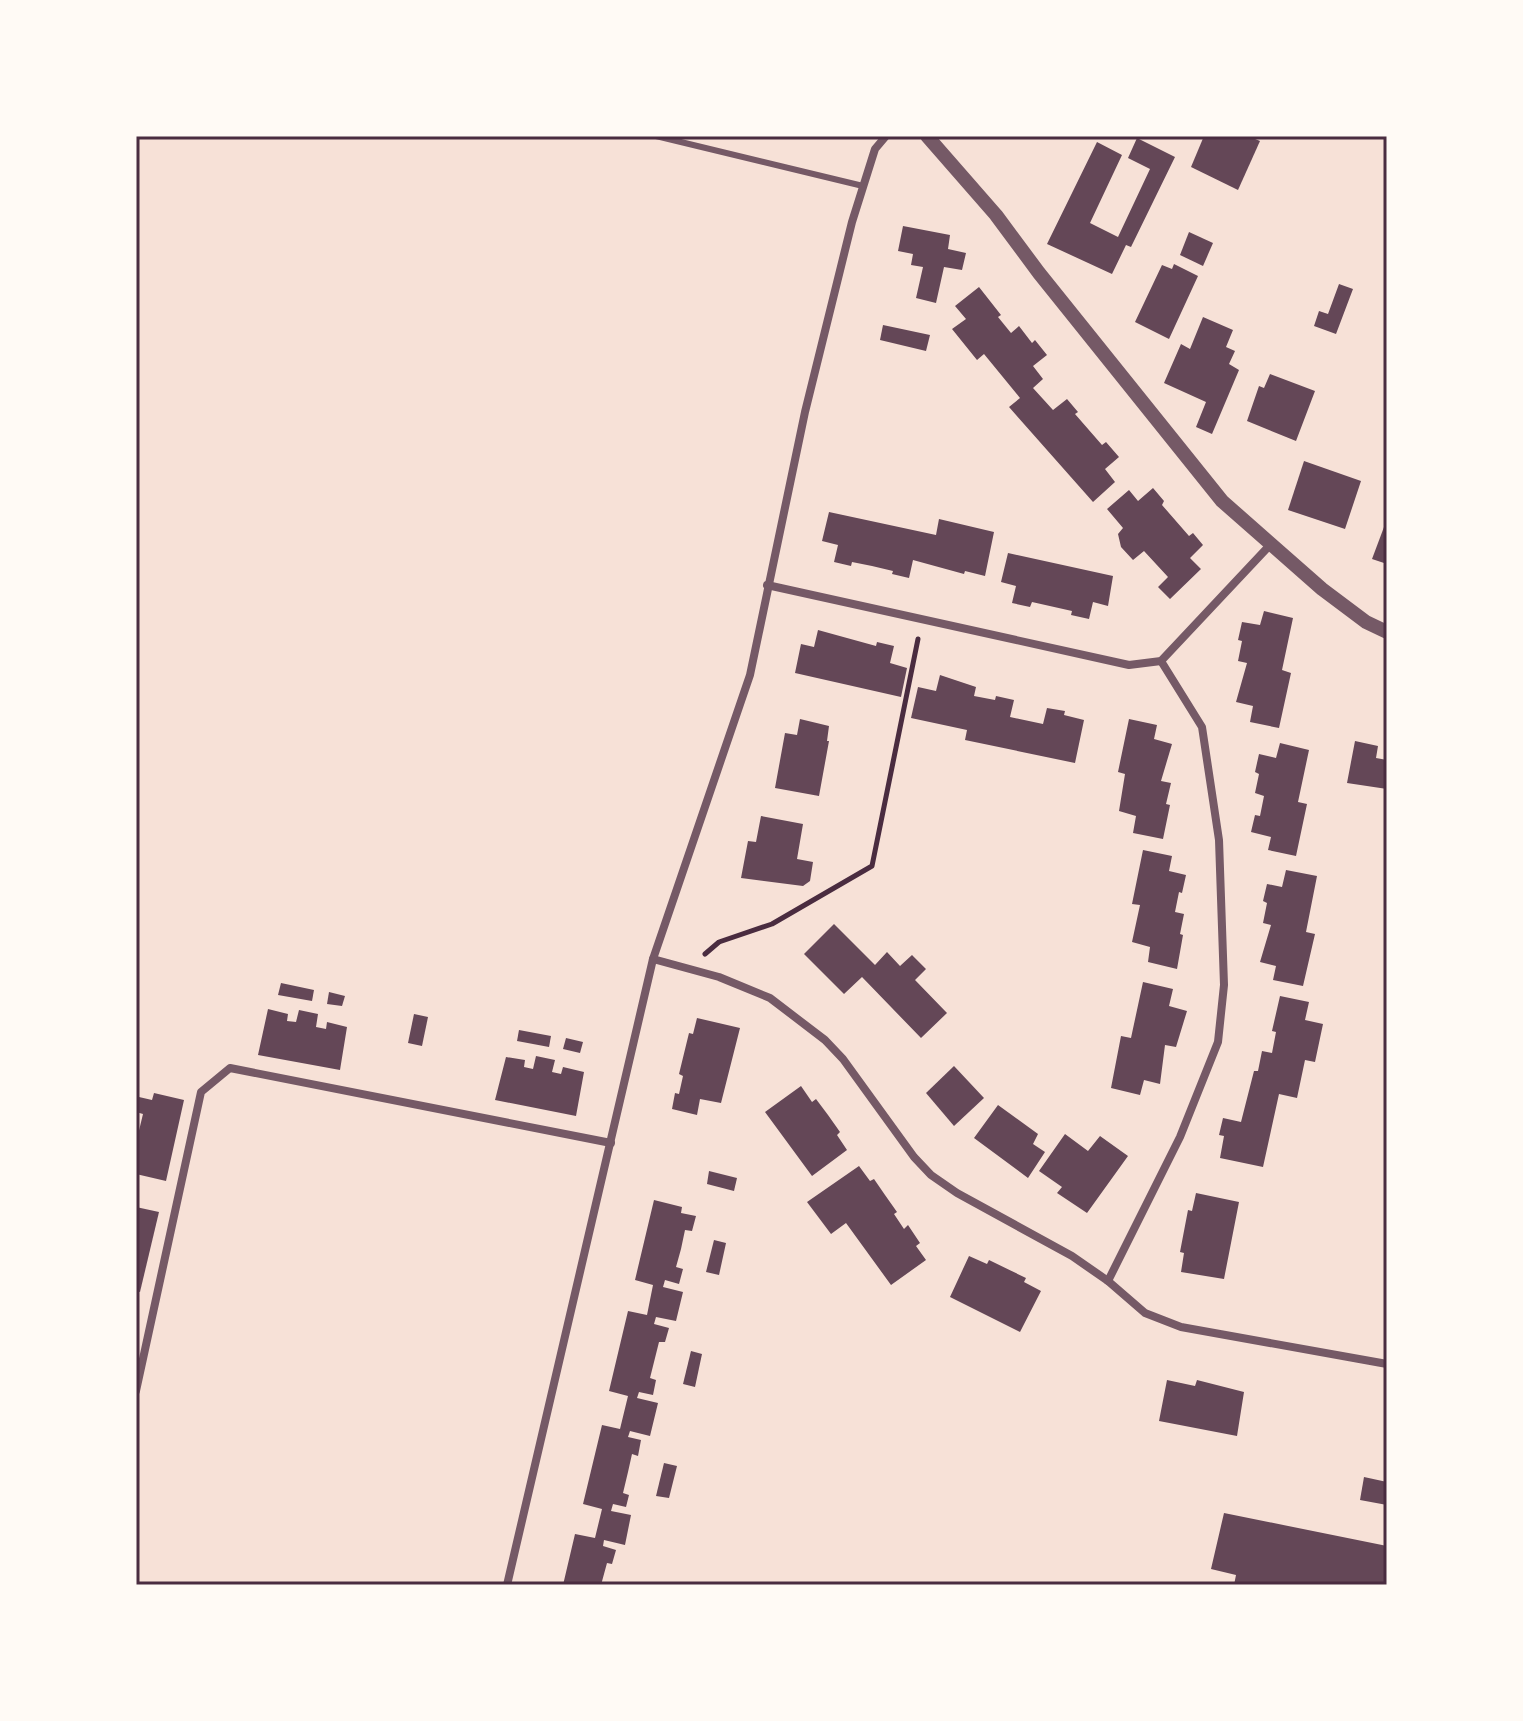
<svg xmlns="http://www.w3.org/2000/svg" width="1523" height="1721" font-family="Roboto,sans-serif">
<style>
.building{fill:#644757}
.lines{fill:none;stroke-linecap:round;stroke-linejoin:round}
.path{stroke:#4a2c40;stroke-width:5}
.service{stroke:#755966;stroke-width:6}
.minor{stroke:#755966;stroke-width:8}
.tertiary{stroke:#755966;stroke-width:14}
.neatline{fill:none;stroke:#4a2c40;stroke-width:3}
</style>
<rect width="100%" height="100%" fill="#f7e1d7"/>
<g class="building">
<path d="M1204 136H1248L1260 141 1238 190 1191 167Z"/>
<path d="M1137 138 1175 157 1131 247 1126 245 1112 274 1047 244 1097 142 1122 155 1090 223 1118 237 1150 169 1128 158Z"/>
<path d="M903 226 950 235 948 249 966 253 962 270 944 267 936 303 916 298 923 267 911 265 913 254 898 251Z"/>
<path d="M1189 232 1213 243 1203 266 1180 255Z"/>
<path d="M1174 264 1198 276 1169 339 1135 322 1162 265 1172 269Z"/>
<path d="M1339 284 1353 289 1336 334 1314 326 1319 311 1328 314Z"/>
<path d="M979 287 1001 315 998 317 1011 333 1019 326 1032 343 1035 340 1047 355 1033 366 1043 379 1033 388 1053 410 1067 399 1078 412 1075 414 1102 445 1106 442 1119 457 1105 469 1115 482 1093 502 1009 407 1020 398 984 354 977 360 952 329 966 319 955 306Z"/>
<path d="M1203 317 1233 330 1226 347 1235 351 1229 364 1239 370 1212 434 1196 427 1206 402 1164 383 1181 344 1190 349Z"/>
<path d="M883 325 930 335 926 351 880 340Z"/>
<path d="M1270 374 1315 391 1296 441 1247 421 1259 386 1264 388Z"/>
<path d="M1304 461 1361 481 1345 529 1288 510Z"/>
<path d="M1153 488 1164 501 1162 505 1189 536 1193 533 1203 545 1190 558 1201 569 1170 599 1158 587 1168 577 1144 551 1133 560 1121 547 1118 534 1123 528 1107 509 1129 490 1138 501Z"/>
<path d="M829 512 936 535 939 519 994 532 985 576 965 571 964 574 913 560 909 578 892 574 893 571 872 566 852 562 851 566 834 562 838 545 822 541Z"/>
<path d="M1387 519V564L1372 559Z"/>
<path d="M1008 553 1113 576 1108 606 1093 602 1089 619 1071 615 1072 611 1032 602 1030 607 1012 603 1016 586 1001 582Z"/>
<path d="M1264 611 1293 618 1282 670 1291 673 1279 728 1250 722 1253 706 1236 702 1247 663 1238 661 1242 641 1238 640 1242 622 1260 625Z"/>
<path d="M818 630 876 646 877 642 894 646 890 663 907 668 901 697 795 673 801 644 814 647Z"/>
<path d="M940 675 976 687 974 696 995 700 996 696 1014 700 1010 717 1043 724 1047 708 1065 711 1064 715 1084 720 1075 763 965 740 967 730 911 718 918 687 936 691Z"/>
<path d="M800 719 829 726 827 741H829L819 796 775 788 785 733 797 735Z"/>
<path d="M1129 719 1157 725 1154 739 1172 744 1161 781 1171 783 1166 804 1170 805 1163 839 1133 833 1136 816 1119 811 1125 774 1118 772Z"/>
<path d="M1355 741 1378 746 1376 758 1387 760V789L1347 783Z"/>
<path d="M1280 743 1309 750 1298 802 1307 804 1296 856 1268 850 1271 837 1251 832 1255 815 1260 816 1264 796 1255 793 1259 774 1255 772 1259 754 1276 758Z"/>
<path d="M761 816 803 824 797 859 813 862 810 881 803 886 741 878 748 841 756 842Z"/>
<path d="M1143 850 1172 856 1169 871 1186 875 1182 893 1179 892 1175 912 1184 914 1180 934 1183 935 1177 969 1148 962 1150 947 1132 942 1140 905 1132 904Z"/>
<path d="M1286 870 1317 876 1306 932 1315 934 1303 986 1273 980 1276 966 1260 962 1271 925 1263 923 1267 903 1263 901 1267 884 1282 887Z"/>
<path d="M834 924 875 965 887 952 900 966 912 955 926 969 915 980 947 1013 921 1038 862 977 844 994 804 954Z"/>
<path d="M1143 982 1173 989 1169 1006 1187 1011 1176 1047 1165 1045 1160 1084 1144 1080 1140 1095 1111 1088 1121 1036 1131 1038Z"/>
<path d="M281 983 314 990 312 1001 278 995Z"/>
<path d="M329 992 345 996 342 1006 327 1004Z"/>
<path d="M1280 996 1309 1002 1305 1020 1323 1024 1315 1062 1305 1060 1297 1098 1279 1094 1263 1167 1220 1158 1224 1136 1219 1135 1223 1118 1241 1122 1254 1071H1258L1262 1051 1272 1053 1276 1032 1272 1031Z"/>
<path d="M268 1009 288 1014 287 1021 296 1022 299 1010 318 1014 316 1027 326 1029 327 1022 347 1027 340 1070 258 1055Z"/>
<path d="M414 1014 428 1017 422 1046 408 1043Z"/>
<path d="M697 1018 740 1028 721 1103 700 1099 697 1115 672 1109 675 1093 679 1094 683 1076 679 1074 689 1033 693 1034Z"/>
<path d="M519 1030 551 1036 549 1047 517 1041Z"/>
<path d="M566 1038 583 1042 580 1053 563 1049Z"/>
<path d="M536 1056 555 1060 552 1072 561 1074 563 1067 584 1072 576 1116 495 1100 506 1057 525 1060 524 1067 533 1069Z"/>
<path d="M954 1066 984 1098 954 1126 926 1093Z"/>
<path d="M801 1086 812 1102 816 1099 828 1115 840 1132 837 1135 847 1150 812 1176 765 1112Z"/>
<path d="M154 1093 184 1100 166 1181 136 1174V1143L143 1114 136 1112V1107L139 1097 152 1100Z"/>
<path d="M998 1105 1038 1134 1033 1144 1045 1152 1028 1178 974 1138Z"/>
<path d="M1065 1134 1088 1151 1100 1136 1128 1156 1087 1213 1057 1193 1062 1187 1039 1171Z"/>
<path d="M859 1166 870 1181 874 1179 885 1195 897 1212 894 1214 904 1229 908 1225 920 1243 916 1246 926 1260 891 1285 846 1223 831 1234 807 1202Z"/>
<path d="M709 1171 737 1178 734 1191 707 1184Z"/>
<path d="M1196 1193 1239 1202 1224 1279 1181 1272 1184 1253 1180 1252 1188 1210 1192 1211Z"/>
<path d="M654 1200 682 1207 681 1213 696 1216 692 1231 685 1230 681 1249 676 1267 683 1269 679 1284 665 1280 663 1287 683 1292 676 1321 656 1317 654 1324 669 1328 665 1342H659L650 1378 656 1380 653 1395 639 1392 637 1398 658 1403 650 1436 630 1431 628 1437 641 1440 638 1456 632 1454 628 1472 623 1493 629 1495 626 1507 613 1504 611 1511 631 1515 625 1545 604 1540 603 1546 616 1550 612 1564 607 1563 601 1585H563L575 1534 595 1538 602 1509 583 1504 602 1425 620 1429 628 1396 609 1391 628 1311 647 1315 653 1285 635 1280Z"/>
<path d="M136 1207 159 1212 140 1292 136 1291Z"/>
<path d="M714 1240 726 1243 719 1275 706 1272Z"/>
<path d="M969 1256 987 1264 989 1260 1026 1278 1024 1282 1041 1291 1020 1332 950 1297Z"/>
<path d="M691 1351 702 1354 695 1387 683 1384Z"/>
<path d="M1167 1380 1195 1386 1197 1380 1244 1392 1237 1436 1159 1421Z"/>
<path d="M664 1463 677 1466 669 1498 656 1496Z"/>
<path d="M1364 1477 1387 1482V1505L1360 1500Z"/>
<path d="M1224 1513 1387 1546V1585H1234L1236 1575 1211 1569Z"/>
</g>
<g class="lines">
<path class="path" d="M705 954 719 942 772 924 872 866 918 639"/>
<path class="service" d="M656 136 863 186"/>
<g class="minor">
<path d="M767 585 1129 665 1161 661 1270 545"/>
<path d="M653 959 719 977 770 998 825 1040 843 1059 914 1157 931 1175 957 1193 1072 1256 1108 1281 1145 1313 1181 1327 1387 1364"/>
<path d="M1108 1281 1180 1137 1218 1042 1224 985 1219 840 1202 727 1161 661"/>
<path d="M136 1391 201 1092 230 1068 611 1143"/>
<path d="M507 1585 653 959 750 675 805 412 852 222 875 149 886 136"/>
</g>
<path class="tertiary" d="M927 136 996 215 1039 273 1222 501 1322 589 1366 622 1387 632"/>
</g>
<rect width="1523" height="1721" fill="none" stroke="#fffaf5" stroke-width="276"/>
<rect x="138" y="138" width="1247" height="1445" class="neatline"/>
</svg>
